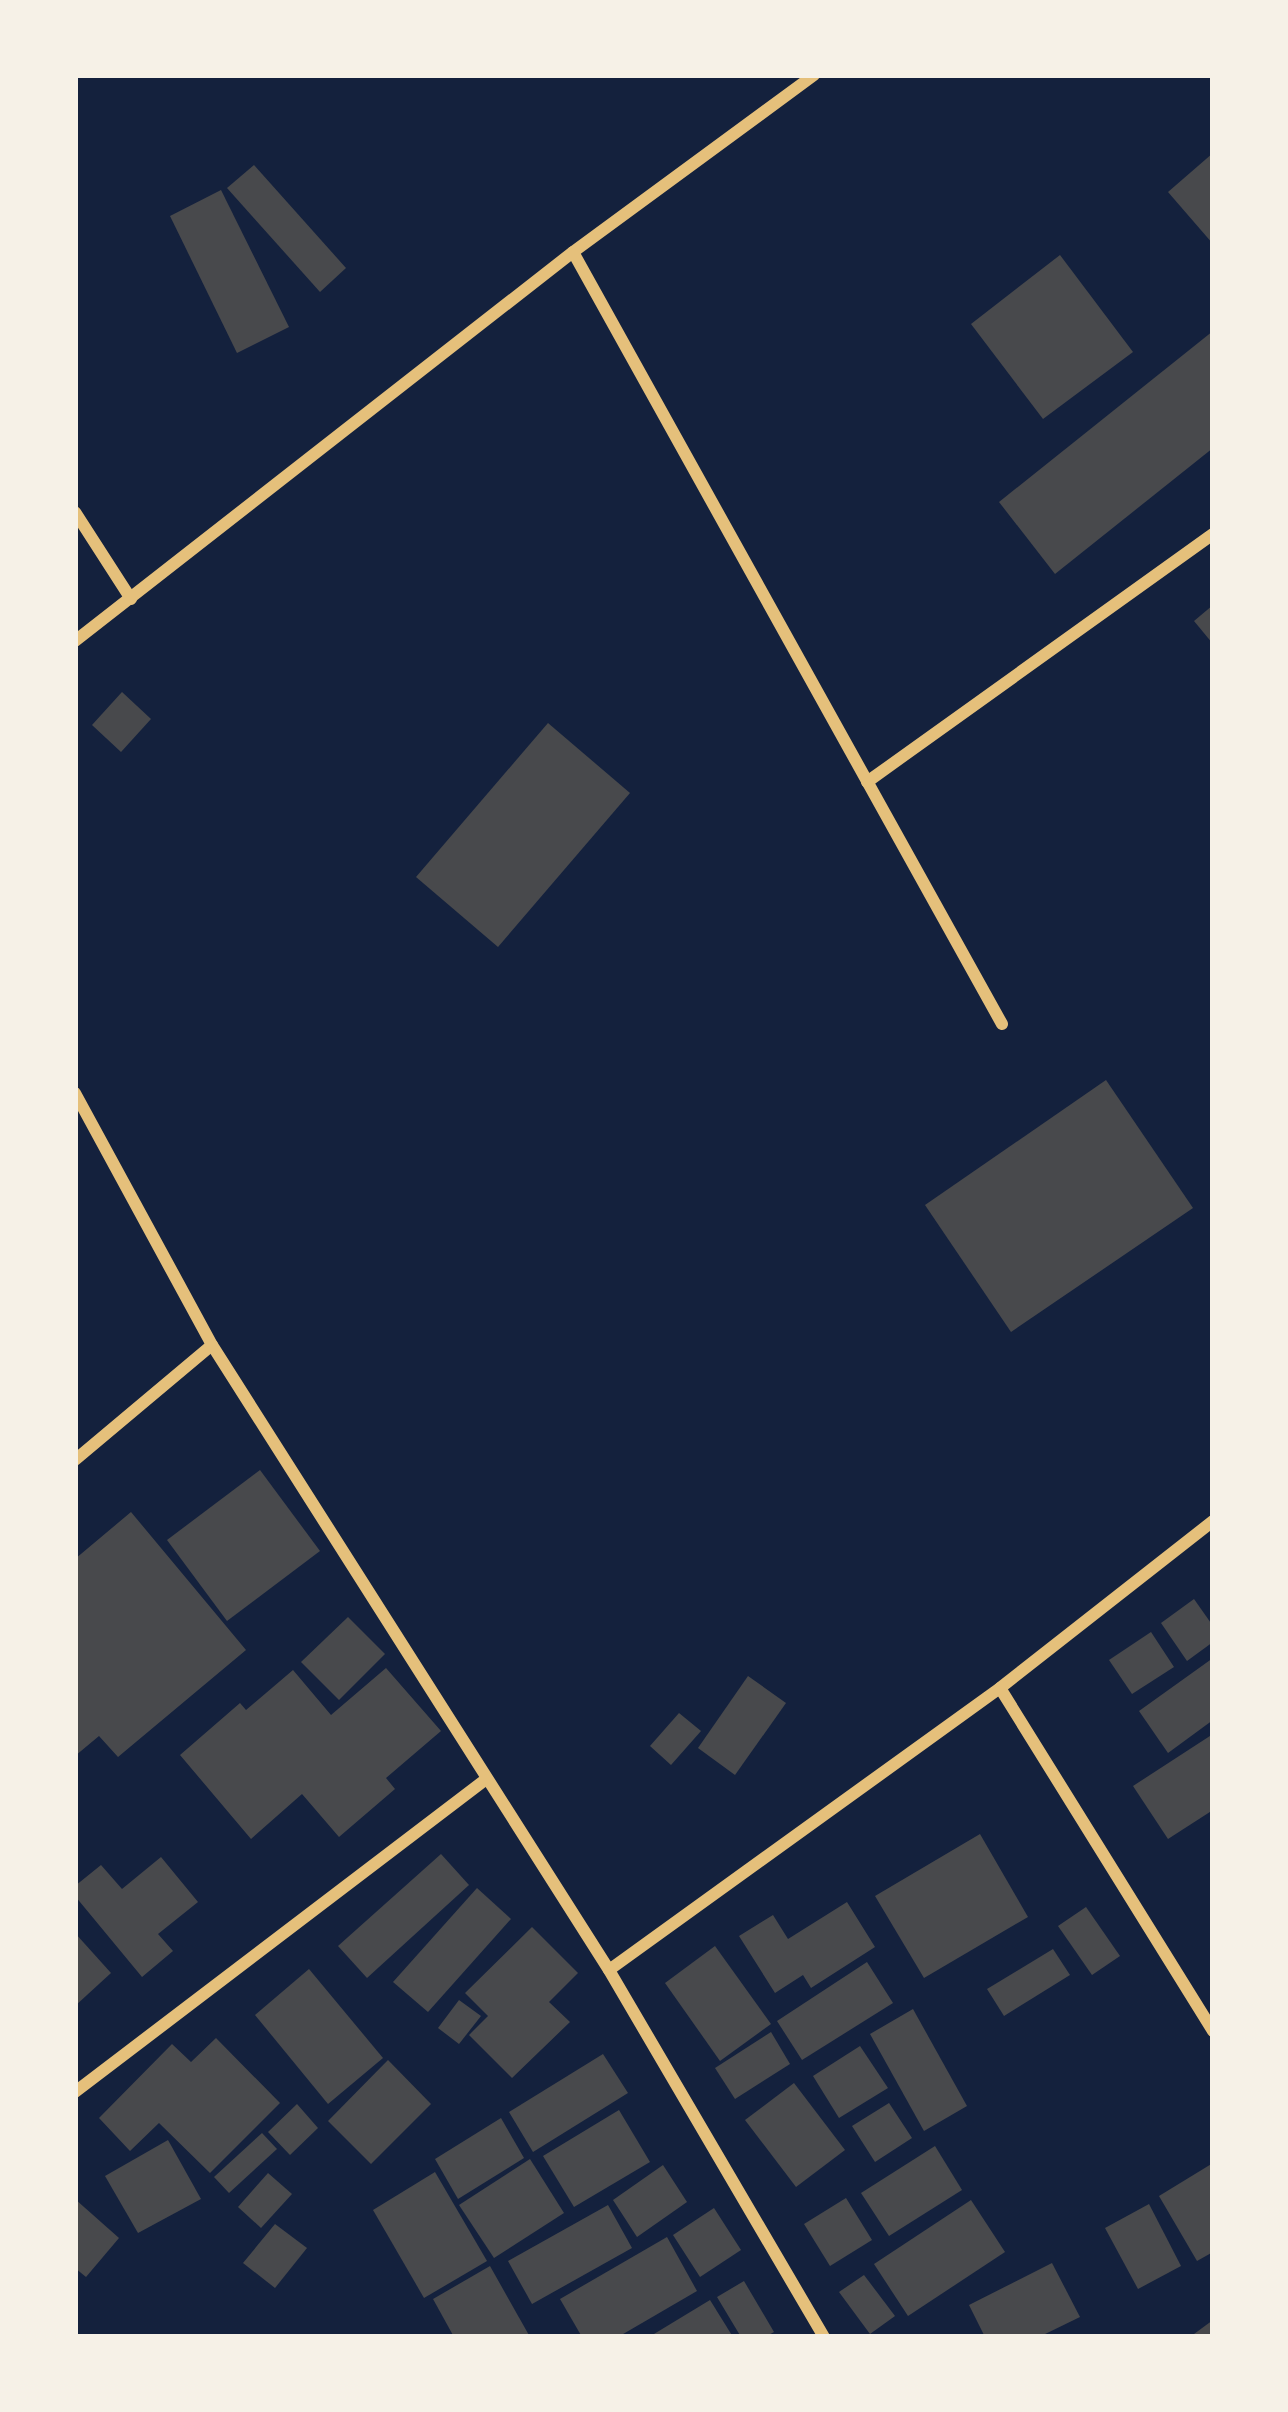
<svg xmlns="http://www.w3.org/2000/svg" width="1288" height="2412" font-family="Arial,sans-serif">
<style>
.building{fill:#48494c}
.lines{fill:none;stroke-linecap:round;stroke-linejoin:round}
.minor{stroke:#e5c07b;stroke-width:12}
</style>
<rect width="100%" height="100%" fill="#14213d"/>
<g class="building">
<path d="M1213 153V244L1168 192Z"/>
<path d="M254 165 346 268 320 292 227 188Z"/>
<path d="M221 190 289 327 237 353 170 216Z"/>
<path d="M1060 255 1133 352 1043 419 971 324Z"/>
<path d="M1213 331V448L1055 574 999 502Z"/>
<path d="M1213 605V644L1194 621Z"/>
<path d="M122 692 151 719 121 752 92 725Z"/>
<path d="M548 723 630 793 498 947 416 877Z"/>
<path d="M1106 1080 1193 1208 1011 1332 925 1205Z"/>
<path d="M260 1470 320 1551 227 1621 167 1540Z"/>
<path d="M131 1512 246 1650 118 1757 99 1736 75 1756V1559Z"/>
<path d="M1194 1599 1213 1626V1642L1187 1661 1161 1623Z"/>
<path d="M348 1617 385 1654 339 1700 301 1662Z"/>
<path d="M1151 1632 1174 1667 1132 1694 1109 1660Z"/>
<path d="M1213 1658V1720L1168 1753 1139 1711Z"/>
<path d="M386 1668 441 1731 386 1778 395 1789 339 1837 302 1794 251 1839 180 1755 240 1703 246 1710 293 1670 331 1715Z"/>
<path d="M748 1676 786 1703 735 1775 698 1748Z"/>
<path d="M679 1713 701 1731 671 1765 650 1746Z"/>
<path d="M1213 1734V1810L1168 1839 1133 1786Z"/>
<path d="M980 1834 1028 1917 924 1978 875 1896Z"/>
<path d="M441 1854 469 1885 367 1978 338 1946Z"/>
<path d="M161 1857 198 1902 158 1934 173 1951 142 1977 75 1896V1886L101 1865 122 1889Z"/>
<path d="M477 1888 511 1919 428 2012 393 1982Z"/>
<path d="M847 1902 875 1947 811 1988 803 1975 775 1993 739 1936 773 1915 788 1939Z"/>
<path d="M1086 1907 1120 1956 1092 1975 1058 1926Z"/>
<path d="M532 1927 578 1973 549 2002 570 2022 512 2078 469 2035 488 2016 465 1993Z"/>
<path d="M75 1933 111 1973 75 2006Z"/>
<path d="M715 1946 771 2024 720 2061 665 1983Z"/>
<path d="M1053 1949 1070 1975 1004 2016 987 1989Z"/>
<path d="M867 1962 893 2003 802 2060 777 2021Z"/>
<path d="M309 1969 383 2058 328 2104 255 2015Z"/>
<path d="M459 2000 481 2016 459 2044 438 2028Z"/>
<path d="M913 2009 967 2106 924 2131 870 2034Z"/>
<path d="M771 2032 790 2064 735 2099 715 2068Z"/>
<path d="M216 2038 280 2103 210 2173 159 2123 130 2151 99 2118 172 2044 191 2062Z"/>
<path d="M860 2046 888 2088 839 2118 813 2076Z"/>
<path d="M603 2054 628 2093 533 2152 509 2112Z"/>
<path d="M388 2060 431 2104 371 2164 328 2121Z"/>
<path d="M794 2083 845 2150 796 2187 745 2120Z"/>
<path d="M889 2103 912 2138 875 2162 852 2126Z"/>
<path d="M297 2104 318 2128 290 2155 268 2132Z"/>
<path d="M619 2110 650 2162 574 2207 543 2156Z"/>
<path d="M501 2118 524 2158 458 2199 435 2159Z"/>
<path d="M262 2133 277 2149 229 2193 214 2177Z"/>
<path d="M168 2140 201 2199 138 2233 105 2176Z"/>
<path d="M935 2146 962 2190 889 2236 861 2193Z"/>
<path d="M530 2159 564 2213 494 2258 459 2205Z"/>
<path d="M1213 2163V2252L1197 2261 1159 2196Z"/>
<path d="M663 2165 687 2202 637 2237 613 2200Z"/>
<path d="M435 2172 487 2261 424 2298 373 2210Z"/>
<path d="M268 2173 292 2194 261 2228 238 2207Z"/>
<path d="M846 2198 872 2240 830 2266 804 2224Z"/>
<path d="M75 2199 119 2238 86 2277 75 2268Z"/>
<path d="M971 2200 1005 2252 908 2316 874 2264Z"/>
<path d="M1149 2204 1181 2266 1138 2289 1105 2228Z"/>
<path d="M608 2205 632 2248 532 2304 508 2261Z"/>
<path d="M714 2208 741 2250 700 2277 673 2235Z"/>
<path d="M275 2224 307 2248 275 2288 243 2263Z"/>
<path d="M667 2237 697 2291 618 2337H582L560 2299Z"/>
<path d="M1052 2263 1080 2317 1039 2337H985L969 2305Z"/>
<path d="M490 2266 530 2337H454L433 2299Z"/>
<path d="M864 2275 895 2316 870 2334 839 2292Z"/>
<path d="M744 2281 774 2332 765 2337H741L717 2297Z"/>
<path d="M710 2300 733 2337H649Z"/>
<path d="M1213 2320V2337H1196L1194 2334Z"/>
</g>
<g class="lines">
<g class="minor">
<path d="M573 252 1002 1024"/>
<path d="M75 512 131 599"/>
<path d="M75 641 573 252 814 75"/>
<path d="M867 782 1213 534"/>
<path d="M75 1093 212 1345 609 1970 824 2337"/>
<path d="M75 1460 212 1345"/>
<path d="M1000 1688 1213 2031"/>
<path d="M609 1970 1000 1688 1213 1521"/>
<path d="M75 2092 485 1780"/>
</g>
</g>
<rect width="1288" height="2412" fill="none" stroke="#f6f1e7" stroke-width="156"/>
</svg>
